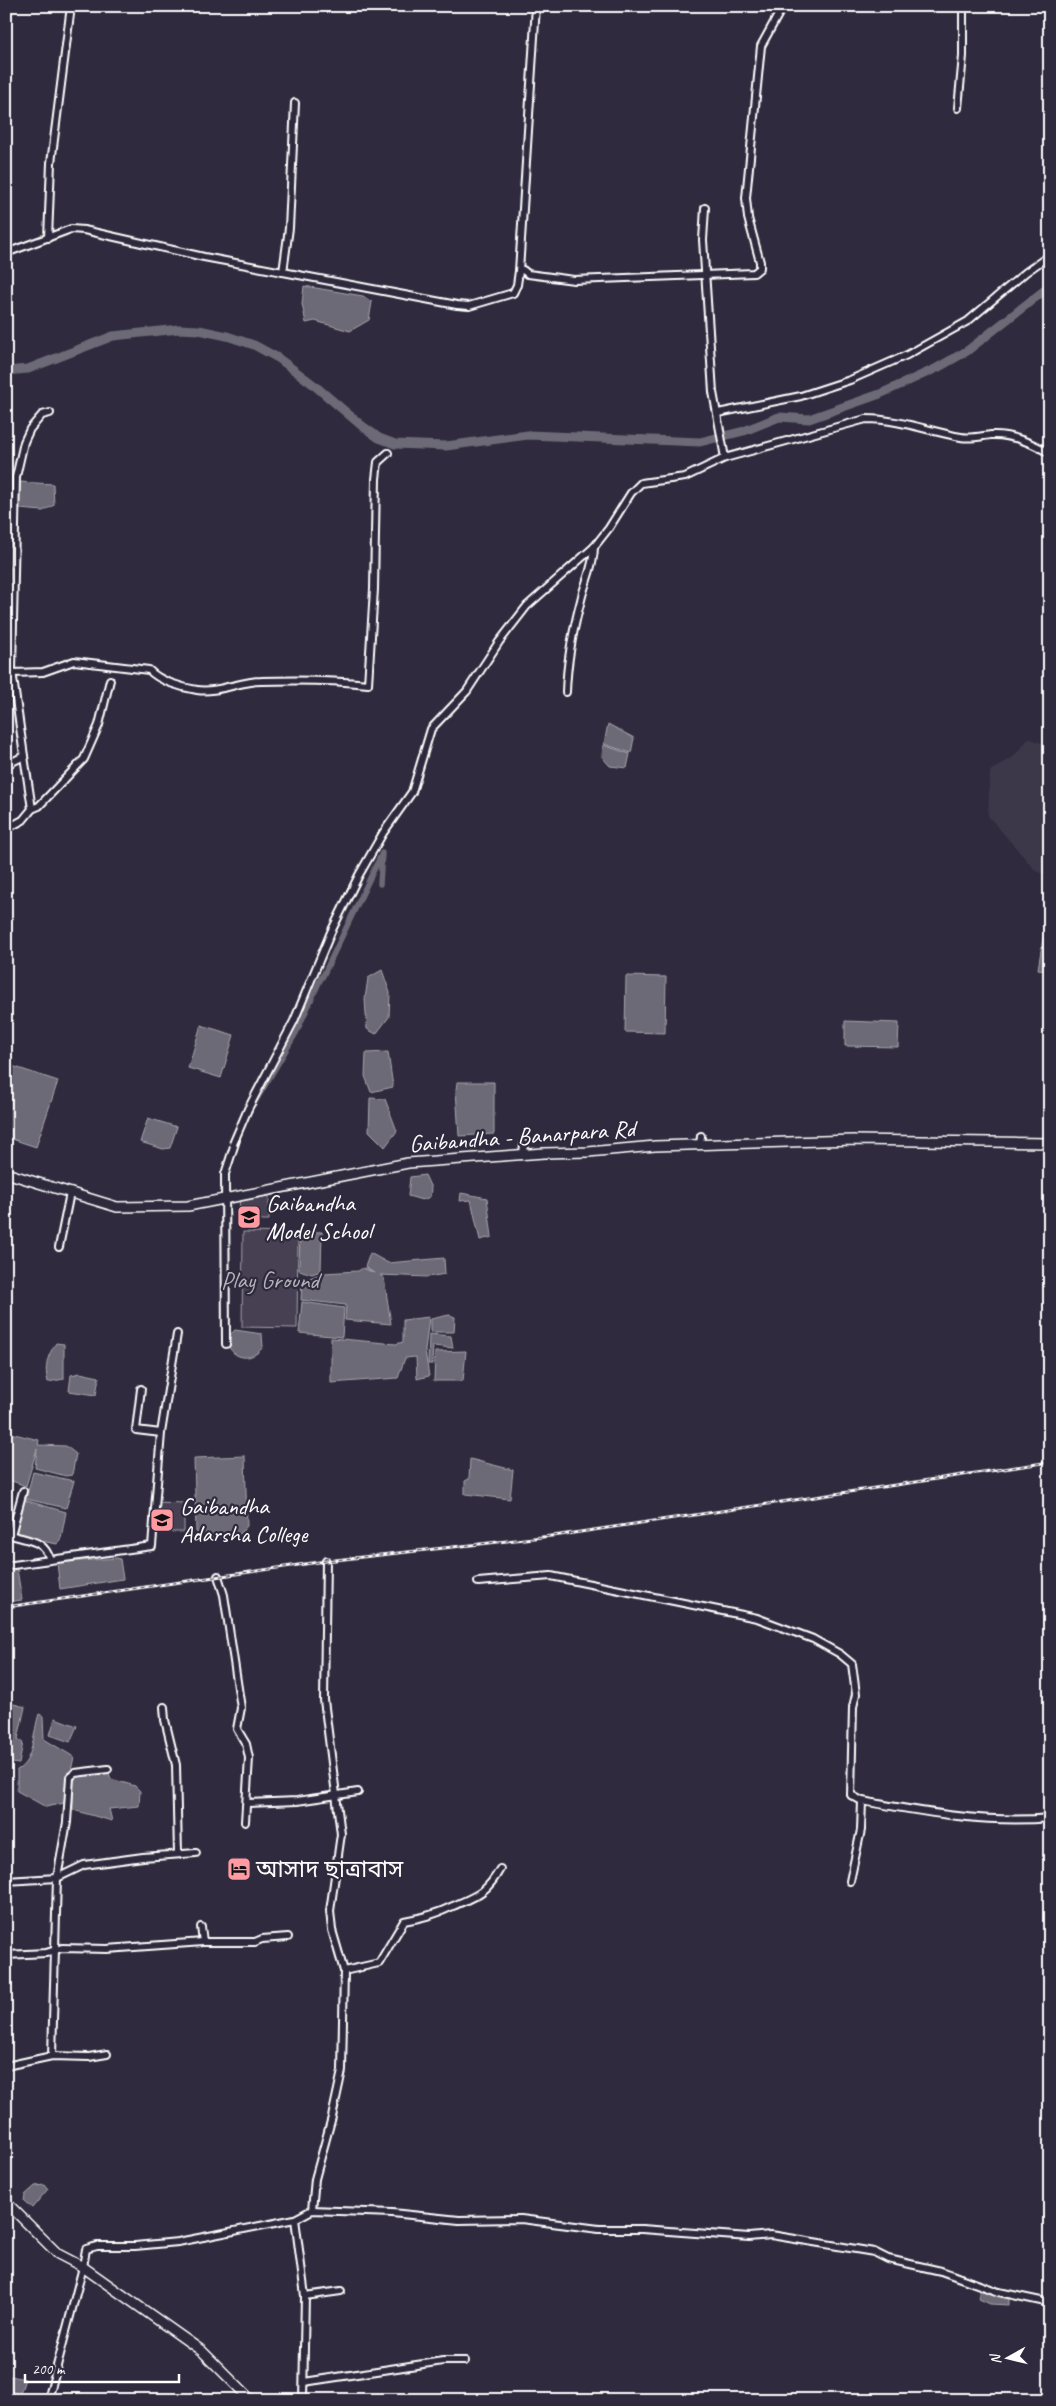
<svg xmlns="http://www.w3.org/2000/svg" width="1056" height="2406" font-family="Caveat,'Noto Sans Bengali',sans-serif">
<style>
.built{fill:#3c3749}
.green{fill:#464152;stroke:#a2a0a8}
.water{fill:#6d6a77;stroke:#a7a6ad}
.lines{fill:none;stroke-linecap:round;stroke-linejoin:round}
.canal{stroke:#6d6a77;stroke-width:5.5}
.river{stroke:#6d6a77;stroke-width:9}
.minor-casing{stroke:#fff;stroke-width:10}
.secondary-casing{stroke:#fff;stroke-width:12}
.minor{stroke:#2f2a3d;stroke-width:6}
.secondary{stroke:#2f2a3d;stroke-width:9}
.rail-casing{stroke:#fff;stroke-width:3}
.rail{stroke:#2f2a3d;stroke-width:1;stroke-dasharray:4;stroke-linecap:butt}
.minor-bridge-casing{stroke:#fff;stroke-width:10;stroke-linecap:butt}
.minor-bridge{stroke:#2f2a3d;stroke-width:6}
.labels{text-anchor:middle;stroke-width:4.5;stroke-linejoin:round;paint-order:stroke}
.street-label{font-size:24px;fill:#fff;stroke:#2f2a3d}
.poi-label{font-size:24px;fill:#fff;stroke:#2f2a3d;text-anchor:start}
.park-label{font-size:24px;fill:#b5b3ba;stroke:#2f2a3d}
</style>
<rect width="100%" height="100%" fill="#2f2a3d"/>
<filter id="ink" filterUnits="userSpaceOnUse"><feTurbulence type="fractalNoise" baseFrequency=".02" numOctaves="2"/><feDisplacementMap in="SourceGraphic" scale="10" xChannelSelector="R" yChannelSelector="G"/><feConvolveMatrix kernelMatrix="1 2 1 2 8 2 1 2 1" color-interpolation-filters="sRGB"/></filter>
<g filter="url(#ink)">
<path class="built" d="M1029 738 1050 747V877L1036 871 988 816 990 771 1012 758Z"/>
<g class="green">
<path d="M269 1195V1220H241L239 1198Z"/>
<path d="M243 1232 298 1233 297 1328 242 1327Z"/>
<path d="M156 1502 184 1503V1532H155Z"/>
</g>
<g class="water">
<path d="M304 286 363 296 372 302 369 320 350 331 315 321 306 323 302 304Z"/>
<path d="M20 482 53 484 54 505 43 511 19 509Z"/>
<path d="M608 724 634 738 631 753 604 744Z"/>
<path d="M603 745 630 754 627 768 610 766 602 757Z"/>
<path d="M1049 901H1050V971L1038 969Z"/>
<path d="M382 970 390 993 389 1017 376 1034 367 1029 365 999 368 978Z"/>
<path d="M626 976 666 977 665 1033 625 1032Z"/>
<path d="M845 1021 899 1023 898 1047 845 1046Z"/>
<path d="M201 1025 234 1035 221 1078 188 1068Z"/>
<path d="M388 1052 393 1087 371 1092 365 1076 366 1053Z"/>
<path d="M6 1064 58 1081 36 1147 6 1137Z"/>
<path d="M457 1082H494V1134L459 1136 456 1090Z"/>
<path d="M370 1098 385 1099 397 1131 385 1147 369 1131Z"/>
<path d="M148 1118 177 1127 170 1148 163 1149 140 1142Z"/>
<path d="M425 1175 431 1188 430 1197 422 1200 408 1196 410 1177Z"/>
<path d="M461 1193 487 1198 492 1237 480 1240 471 1200 460 1201Z"/>
<path d="M300 1231 322 1232 321 1271 312 1274 299 1270Z"/>
<path d="M370 1253 388 1263 444 1258 445 1274 428 1277 380 1275 384 1278 391 1324 345 1320 346 1305 301 1300 302 1281 323 1273 358 1271 363 1268 374 1273 365 1267Z"/>
<path d="M302 1302 344 1308 342 1337 299 1333Z"/>
<path d="M449 1315 455 1317 454 1332H431V1319Z"/>
<path d="M429 1317 425 1351 429 1376 417 1379 416 1357 405 1358 398 1378 331 1383V1338L396 1344 403 1342V1320Z"/>
<path d="M235 1330 262 1334 263 1347C244 1372 215 1345 235 1330Z"/>
<path d="M429 1334 451 1336 453 1348 433 1346 432 1364H428Z"/>
<path d="M56 1343 64 1344V1379L48 1382C44 1367 47 1356 56 1343Z"/>
<path d="M466 1351 463 1381H434L435 1352Z"/>
<path d="M80 1373 99 1377 96 1395 69 1391 71 1375Z"/>
<path d="M6 1432 39 1440 38 1445 66 1446 76 1454 72 1475 66 1476 35 1468 37 1449 26 1486 6 1479Z"/>
<path d="M245 1456 247 1526 239 1535 208 1538 196 1532 194 1458Z"/>
<path d="M470 1459 513 1470 510 1499 465 1494V1481L469 1479Z"/>
<path d="M33 1472 74 1481 66 1508 26 1499Z"/>
<path d="M24 1500 66 1512 61 1538 57 1544 21 1537 15 1531Z"/>
<path d="M117 1558 120 1559 123 1579 60 1589 57 1563Z"/>
<path d="M17 1569 22 1600 6 1602V1570Z"/>
<path d="M6 1702 25 1707 18 1739 23 1742 19 1764 6 1762Z"/>
<path d="M39 1714 43 1716 44 1739 74 1757 64 1803 46 1807 17 1791V1770C34 1762 33 1731 39 1714Z"/>
<path d="M55 1718 77 1726 70 1742 50 1735Z"/>
<path d="M108 1770 111 1779 135 1786 140 1791 139 1806 109 1809 112 1821 73 1810 74 1774Z"/>
<path d="M45 2185 48 2189 32 2208 24 2201 25 2195 35 2186Z"/>
<path d="M979 2291 1003 2294 1009 2298V2305L990 2304 979 2299Z"/>
<path d="M6 2375 25 2379 20 2394 6 2390Z"/>
</g>
<g class="lines">
<g class="canal">
<path d="M322 978 382 853 380 884"/>
<path d="M254 1104 296 1033 322 976"/>
</g>
<path class="river" d="M6 371 28 369 113 336 179 329 199 330 227 336 254 345 278 358 314 385 361 425 379 438 395 444 446 446 528 435 700 442 744 431 779 417 809 419 880 394 937 368 967 351 1050 286"/>
<g class="minor-casing">
<g id="minor">
<path d="M958 108 963 56V6"/>
<path d="M705 208 703 240 713 392 725 458"/>
<path d="M48 238 51 163 71 6"/>
<path d="M6 253 71 229 84 230 204 257 457 305 469 306 513 293 517 285 519 271 523 270 528 274 574 280 754 273 760 268V262L748 218 746 198 761 46 783 6"/>
<path d="M519 271 536 6"/>
<path d="M283 272 289 228 295 103"/>
<path d="M718 413 801 396 850 380 907 355 968 321 1026 272 1050 255"/>
<path d="M12 673 43 672 74 661 149 670C159 681 183 688 197 690 219 693 240 681 261 681 297 680 332 680 368 684L374 589 376 479 378 462 388 453"/>
<path d="M566 692C567 661 573 630 581 600 585 582 594 566 594 547"/>
<path d="M24 756 32 809"/>
<path d="M6 765 24 756 12 671 16 477 24 442 30 429 42 415 50 413"/>
<path d="M6 829 23 820 32 809 39 806 84 759 99 725 110 680"/>
<path d="M248 1109 294 1021 331 932 359 875 383 833 412 792 431 729 467 691 499 642 527 606 594 547 609 528 631 493 641 483 685 477 725 458 866 419C898 419 929 431 961 437 970 439 982 436 991 435 1010 434 1034 443 1050 454"/>
<path d="M700 1145 701 1136"/>
<path d="M523 1154 524 1144"/>
<path d="M59 1247 70 1193"/>
<path d="M226 1344 225 1174 236 1140"/>
<path d="M141 1389 136 1430 161 1433"/>
<path d="M23 1491 11 1535C29 1541 45 1540 50 1560"/>
<path d="M6 1566 152 1546 161 1433 177 1334"/>
<path d="M218 1576 224 1595 241 1708 237 1729 246 1744 249 1758 245 1822"/>
<path d="M478 1582 551 1576 757 1618 813 1639 840 1654 852 1664 856 1694 853 1707 851 1795 862 1801C924 1812 987 1824 1050 1818"/>
<path d="M164 1707 165 1720 176 1765 178 1854"/>
<path d="M247 1803 297 1801 358 1792"/>
<path d="M6 1881 57 1878 67 1822 70 1777 75 1773 108 1769"/>
<path d="M850 1881 861 1830 862 1801"/>
<path d="M201 1927 203 1942"/>
<path d="M6 1955 46 1953 62 1948 107 1949 203 1942H255L262 1939 288 1937"/>
<path d="M344 1971 379 1963 404 1921C422 1918 437 1914 453 1906 476 1896 487 1893 500 1869"/>
<path d="M52 2056 57 1878 84 1865 143 1857 196 1853"/>
<path d="M6 2066 52 2056 89 2057 107 2054"/>
<path d="M312 2210 315 2179 332 2117 342 2071 344 1971 332 1930 330 1911 341 1834 324 1700 326 1561"/>
<path d="M295 2219 305 2296 303 2400"/>
<path d="M305 2296 341 2291"/>
<path d="M304 2382 443 2361H465"/>
<path d="M48 2400 83 2267 86 2249 97 2246H135L178 2242 295 2219 312 2210 392 2213 459 2220 521 2219 599 2229H642L749 2237 771 2235 874 2252 888 2259 941 2271 999 2292 1050 2303"/>
</g>
</g>
<g class="secondary-casing">
<g id="secondary">
<path d="M6 1173 117 1207 188 1206 408 1163 544 1153 588 1152 655 1146 853 1140 1050 1143"/>
<path d="M6 2202 58 2254 83 2267 202 2351 251 2400"/>
</g>
</g>
<use href="#minor" class="minor"/>
<use href="#secondary" class="secondary"/>
<g class="rail-casing">
<path id="rail" d="M6 1607 326 1561 560 1535 1050 1462"/>
</g>
<use href="#rail" class="rail"/>
<g class="minor-bridge-casing">
<path id="minor-bridge" d="M233 1144 248 1109"/>
</g>
<use href="#minor-bridge" class="minor-bridge"/>
</g>
</g>
<defs>
<g id="school-square" transform="scale(1.25)"><rect x="-9" y="-9" width="18" height="18" rx="4" fill="#ff9aa2" stroke="#2f2a3d"/><path d="M0-5L7-2L0 1L-7-2ZM-4 1L0 2.5L4 1V4Q0 6-4 4Z" fill="#111"/></g>
<g id="university-square" transform="scale(1.25)"><rect x="-9" y="-9" width="18" height="18" rx="4" fill="#ff9aa2" stroke="#2f2a3d"/><path d="M0-5L7-2L0 1L-7-2ZM-4 1L0 2.5L4 1V4Q0 6-4 4Z" fill="#111"/></g>
<g id="hotel-square" transform="scale(1.25)"><rect x="-9" y="-9" width="18" height="18" rx="4" fill="#ff9aa2" stroke="#2f2a3d"/><path d="M-6-4.5h1.5V1H6V5H4.5V3h-9V5H-6ZM-4 0a1.8 1.8 0 1 1 3.6 0ZM.5 0V-2.5h3Q6-2.5 6 0Z" fill="#111"/></g>
</defs>
<g fill-rule="evenodd">
<use href="#school-square" x="249" y="1217"/>
<use href="#university-square" x="162" y="1520"/>
<use href="#hotel-square" x="239" y="1869"/>
</g>
<g class="labels">
<g class="street-label">
<text transform="translate(522 1136) rotate(-4)" y="8">Gaibandha - Banarpara Rd</text>
</g>
<g class="poi-label">
<text x="266" y="1211">Gaibandha<tspan x="266" dy="28">Model School</tspan></text>
<text x="180" y="1514">Gaibandha<tspan x="180" dy="28">Adarsha College</tspan></text>
<text x="256" y="1877">আসাদ ছাত্রাবাস</text>
</g>
<g class="park-label">
<text x="270" y="1288">Play Ground</text>
</g>
</g>
<rect width="1056" height="2406" fill="none" stroke="#2f2a3d" stroke-width="25"/>
<rect x="12" y="12" width="1031" height="2381" fill="none" stroke="#fff" stroke-width="2" filter="url(#ink)"/>
<g transform="translate(1008 2358) rotate(262)" stroke="#2f2a3d" stroke-width="4" paint-order="stroke">
<path d="M0-4L9 19L0 12L-9 19Z" fill="#ffffff"/>
<text y="-8" font-size="14" font-weight="bold" text-anchor="middle" fill="#ffffff">N</text>
</g>
<path d="M25 2374v8h154v-8" fill="none" stroke="#ffffff" stroke-width="2.5"/>
<text x="32" y="2374" font-size="15" fill="#ffffff" stroke="#2f2a3d" stroke-width="4" paint-order="stroke">200 m</text>
</svg>
